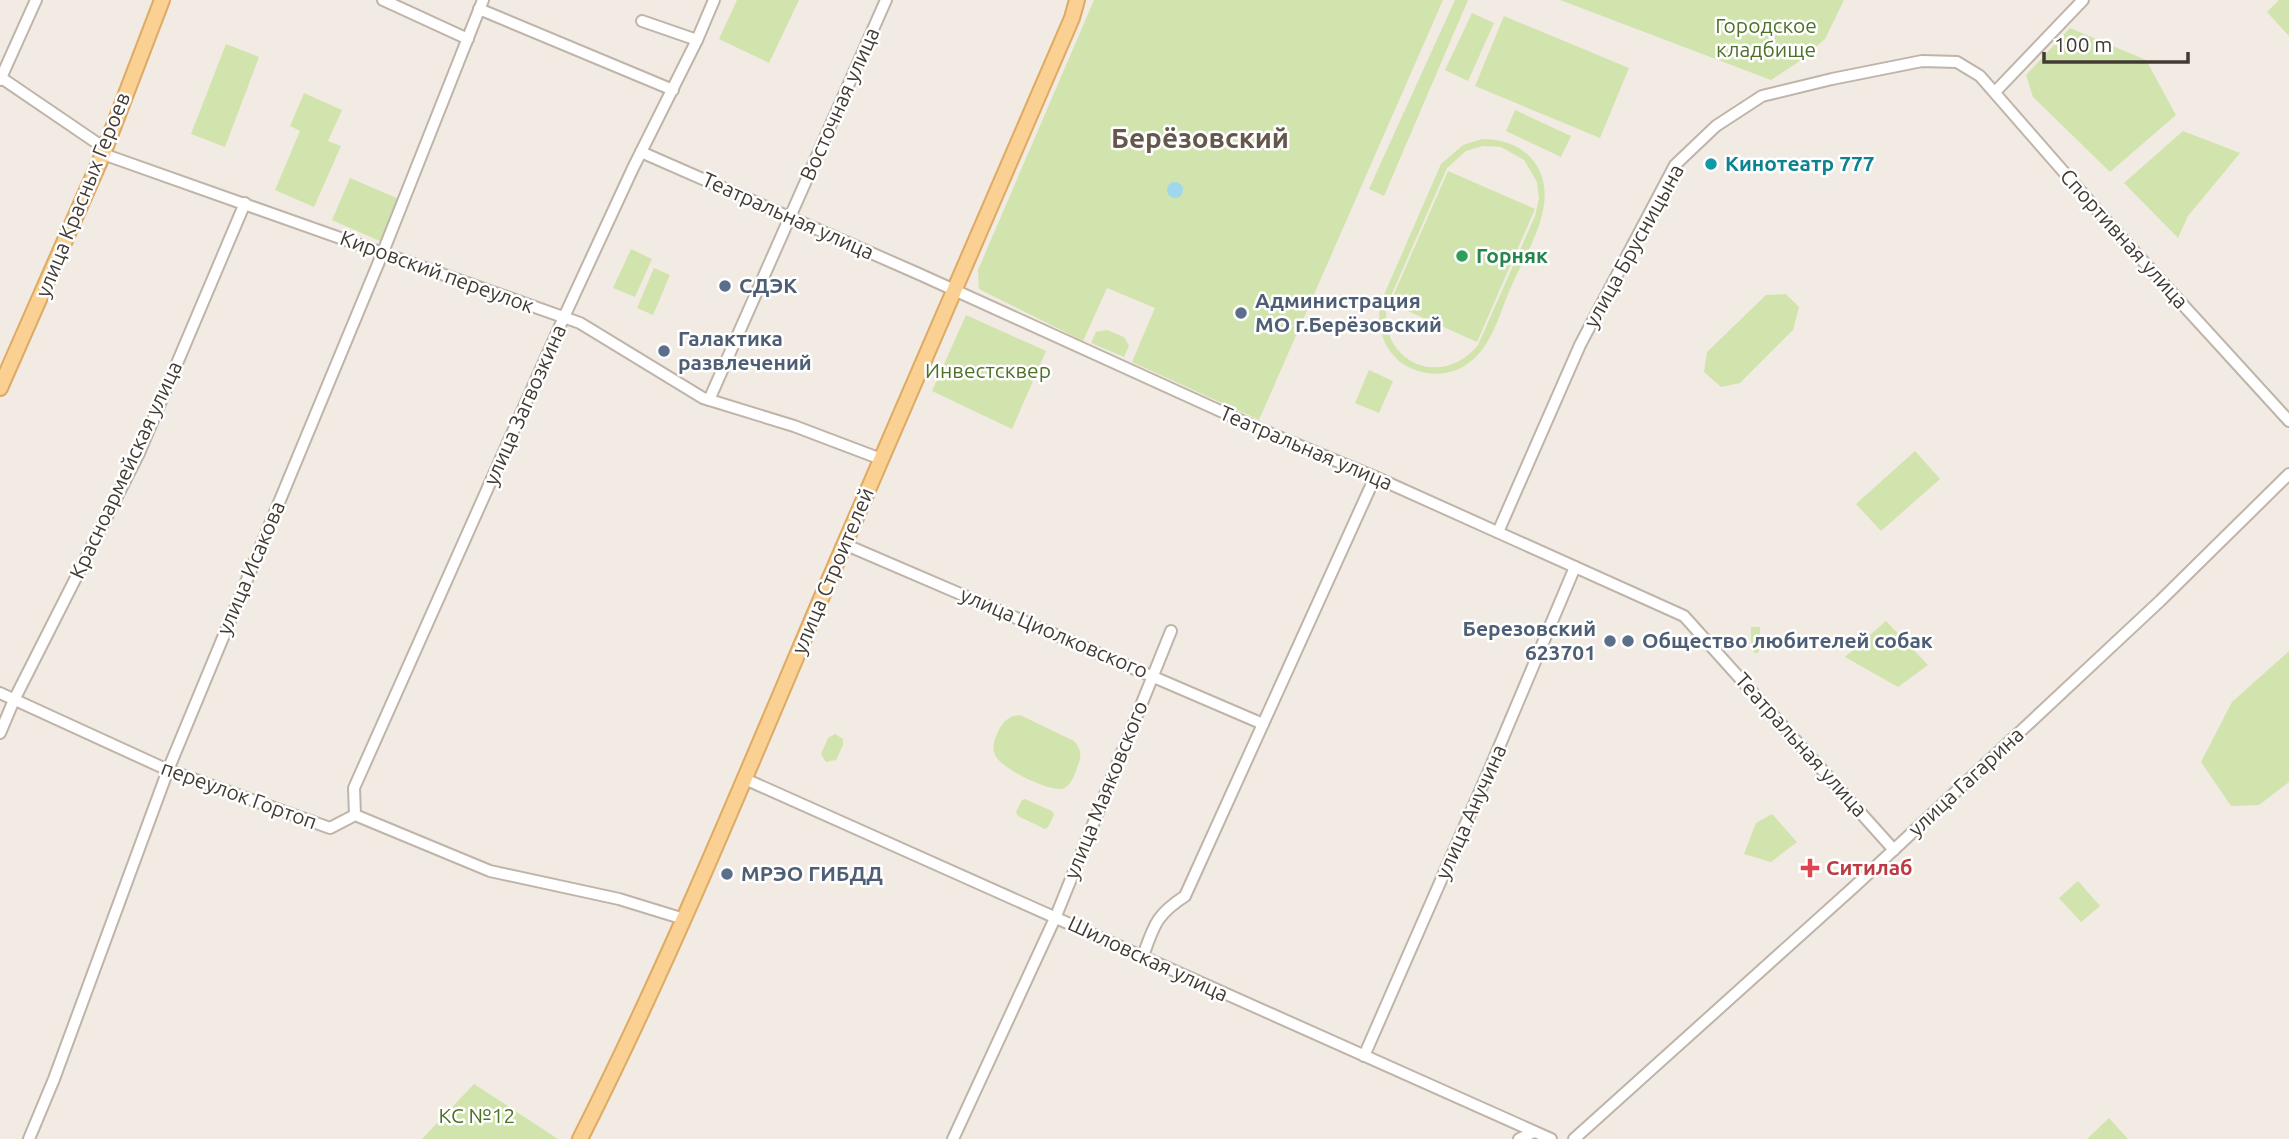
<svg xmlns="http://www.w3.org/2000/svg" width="2289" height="1139" font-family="Ubuntu,sans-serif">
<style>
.green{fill:#d2e4ad;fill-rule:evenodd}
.water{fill:#a0d7ed}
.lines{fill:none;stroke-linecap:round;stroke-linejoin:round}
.minor-casing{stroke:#bfb4a9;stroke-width:14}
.major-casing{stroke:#deaa64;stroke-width:18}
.minor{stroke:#fff;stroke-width:10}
.major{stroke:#fad093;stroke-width:14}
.culture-dot{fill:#0f9aa8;stroke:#fff;stroke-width:2.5}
.leisure-dot{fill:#2e9e5b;stroke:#fff;stroke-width:2.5}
.service-dot{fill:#5c6f8a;stroke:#fff;stroke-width:2.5}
.health-dot{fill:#e0444e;stroke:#fff;stroke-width:2.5}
.labels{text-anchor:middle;stroke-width:5;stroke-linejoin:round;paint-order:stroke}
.park-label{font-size:21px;fill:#4e712a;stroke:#fff}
.street-label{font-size:21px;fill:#423b34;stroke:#fff}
.culture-label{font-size:21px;font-weight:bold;fill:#0d838f;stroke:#fff;text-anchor:start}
.leisure-label{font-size:21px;font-weight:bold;fill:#27864d;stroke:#fff;text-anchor:start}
.service-label{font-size:21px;font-weight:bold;fill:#4e5e75;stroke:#fff;text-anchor:start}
.health-label{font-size:21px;font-weight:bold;fill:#be3a42;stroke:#fff;text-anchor:start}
.district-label{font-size:28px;font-weight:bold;fill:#65574b;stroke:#fff}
</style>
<rect width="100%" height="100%" fill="#f1ebe3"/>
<g class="green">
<path d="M737 0H799L769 63 719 39Z"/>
<path d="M1094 0H1443L1259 420 1132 362 1155 308 1107 288 1083 341 979 289 978 270Z"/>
<path d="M1455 0H1468L1384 196 1369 189Z"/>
<path d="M1560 0H1844L1825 39 1797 63 1771 80Z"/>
<path d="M2279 0H2289V36L2267 12Z"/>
<path d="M1472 13 1494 23 1468 81 1445 70Z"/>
<path d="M1504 16 1629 68 1600 138 1475 86Z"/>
<path d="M2070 28 2146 60 2176 115 2110 172 2033 97 2026 75Z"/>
<path d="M226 44 259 57 225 147 191 134Z"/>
<path d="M304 93 342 110 328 141 341 146 314 207 275 190 300 131 290 126Z"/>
<path d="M1515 110 1571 136 1561 157 1506 131Z"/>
<path d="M2183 131 2240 153 2188 216 2178 238 2124 183Z"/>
<path d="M1482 139C1501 139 1518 144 1531 158 1565 196 1527 250 1511 287 1500 312 1492 346 1470 362 1450 378 1421 377 1400 362 1382 347 1377 326 1380 304L1441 164 1463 145ZM1483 146 1501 147 1524 160 1537 182 1539 199 1535 216 1478 345C1442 390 1378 362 1387 305L1447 168 1466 151Z"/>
<path d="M1448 171 1535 209 1477 342 1390 303Z"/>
<path d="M350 178 399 199 382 242 332 220Z"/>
<path d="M631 249 652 259 635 297 613 288Z"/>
<path d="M654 268 670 275 653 315 637 308Z"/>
<path d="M1786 294 1799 307 1793 330 1740 383 1721 387 1704 372 1707 352 1766 295Z"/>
<path d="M966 315 1046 351 1012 429 932 391Z"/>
<path d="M1107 330 1124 337 1129 346 1124 357 1091 343 1096 332Z"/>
<path d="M1369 370 1393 381 1379 413 1355 403Z"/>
<path d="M1915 451 1940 479 1881 531 1856 504Z"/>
<path d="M1886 621 1928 665 1898 687 1845 657Z"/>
<path d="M1751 627H1760V650L1756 654 1751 649Z"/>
<path d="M2289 651V782L2259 805 2231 806 2201 762 2232 702Z"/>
<path d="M1020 715 1074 741C1081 749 1082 755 1078 765 1075 773 1073 783 1064 788 1052 794 1000 768 995 755 992 746 994 742 997 734 1002 723 1007 716 1020 715Z"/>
<path d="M835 734 843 739V745L836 760 826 762 821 754 828 738Z"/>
<path d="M1025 799 1052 811 1054 815 1048 827 1045 829 1018 816 1016 812 1022 800Z"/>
<path d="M1772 814 1797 842 1771 862 1744 854 1756 823Z"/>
<path d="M2078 881 2100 906 2081 922 2059 898Z"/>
<path d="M474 1084 558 1139H422Z"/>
<path d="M2109 1118 2128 1139H2087Z"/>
</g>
<circle class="water" cx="1175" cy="190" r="8"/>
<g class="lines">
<g class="minor-casing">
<g id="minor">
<path d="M383 0 468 39"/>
<path d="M479 9 673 90"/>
<path d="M642 21 697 40"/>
<path d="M0 77 97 143 103 154 580 323 703 398 794 426 881 459"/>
<path d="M0 80 36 0"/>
<path d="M1995 92 2083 0"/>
<path d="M641 152 919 274 1262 430 1375 477 1684 616 1894 850"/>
<path d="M709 400 886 0"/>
<path d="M1498 532 1580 345 1675 165 1716 126 1762 96 1832 79 1922 61 1957 62 1980 76 2111 226 2289 421"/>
<path d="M844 544 1263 724"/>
<path d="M0 693 168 770 330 828 355 815 490 871 619 899 684 919"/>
<path d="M0 733 14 700 139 453 245 203"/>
<path d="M745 779 1551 1139"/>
<path d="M355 815 354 788 564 317 633 168 697 40 714 0"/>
<path d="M1143 956C1154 925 1156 915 1185 896L1375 477"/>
<path d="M1364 1056 1491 766 1575 567"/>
<path d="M29 1139 54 1079 168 770 383 252 483 0"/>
<path d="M953 1139 1056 916 1171 631"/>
<path d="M1519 1139 1534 1132"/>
<path d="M1574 1139 1855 886 2160 601 2289 474"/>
</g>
</g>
<g class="major-casing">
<g id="major">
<path d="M0 388 103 154 162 0"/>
<path d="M580 1139C670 961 745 777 823 594 905 402 990 211 1072 18L1077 0"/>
</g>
</g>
<use href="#minor" class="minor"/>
<use href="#major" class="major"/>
</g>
<circle class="culture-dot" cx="1711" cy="164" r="7"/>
<circle class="leisure-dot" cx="1462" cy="256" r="7"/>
<g class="service-dot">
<circle cx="725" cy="286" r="7"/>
<circle cx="1241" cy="313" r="7"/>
<circle cx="664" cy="351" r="7"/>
<circle cx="1610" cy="641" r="7"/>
<circle cx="1628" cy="641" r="7"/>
<circle cx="727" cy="874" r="7"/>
</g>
<path class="health-dot" d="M1806.5 857.5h7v7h7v7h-7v7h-7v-7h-7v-7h7z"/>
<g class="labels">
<g class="park-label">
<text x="1766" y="33">Городское<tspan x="1766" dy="24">кладбище</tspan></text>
<text x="988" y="378">Инвестсквер</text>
<text x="477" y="1123">КС №12</text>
</g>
<g class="street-label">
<text transform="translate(840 104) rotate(-66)" y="7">Восточная улица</text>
<text transform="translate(83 195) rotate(-68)" y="7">улица Красных Героев</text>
<text transform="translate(788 216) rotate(24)" y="7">Театральная улица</text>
<text transform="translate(2124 239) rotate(48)" y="7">Спортивная улица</text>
<text transform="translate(1634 246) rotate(-61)" y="7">улица Брусницына</text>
<text transform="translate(437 272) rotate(20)" y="7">Кировский переулок</text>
<text transform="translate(525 405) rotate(-66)" y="7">улица Загвозкина</text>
<text transform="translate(1306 448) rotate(23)" y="7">Театральная улица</text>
<text transform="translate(126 470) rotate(-65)" y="7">Красноармейская улица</text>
<text transform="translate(251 568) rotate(-67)" y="7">улица Исакова</text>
<text transform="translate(833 571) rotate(-67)" y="7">улица Строителей</text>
<text transform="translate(1054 633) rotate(23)" y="7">улица Циолковского</text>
<text transform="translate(1801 745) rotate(48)" y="7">Театральная улица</text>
<text transform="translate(1966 782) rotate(-43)" y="7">улица Гагарина</text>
<text transform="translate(1106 790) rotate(-68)" y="7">улица Маяковского</text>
<text transform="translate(239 795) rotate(20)" y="7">переулок Гортоп</text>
<text transform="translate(1471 812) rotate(-66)" y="7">улица Анучина</text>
<text transform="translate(1148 959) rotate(25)" y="7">Шиловская улица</text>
</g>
<g class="culture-label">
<text x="1725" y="171">Кинотеатр 777</text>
</g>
<g class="leisure-label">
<text x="1476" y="263">Горняк</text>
</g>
<g class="service-label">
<text x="739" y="293">СДЭК</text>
<text x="1255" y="308">Администрация<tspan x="1255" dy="24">МО г.Берёзовский</tspan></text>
<text x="678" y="346">Галактика<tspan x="678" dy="24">развлечений</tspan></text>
<text x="1596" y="636" text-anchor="end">Березовский<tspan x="1596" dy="24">623701</tspan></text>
<text x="1642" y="648">Общество любителей собак</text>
<text x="741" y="881">МРЭО ГИБДД</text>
</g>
<g class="health-label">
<text x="1826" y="875">Ситилаб</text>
</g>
<g class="district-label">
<text x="1200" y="148">Берёзовский</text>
</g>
</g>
<path d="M2044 52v10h144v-10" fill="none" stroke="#423b34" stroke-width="3.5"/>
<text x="2054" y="52" font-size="21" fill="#423b34" stroke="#ffffff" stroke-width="5" paint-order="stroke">100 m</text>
</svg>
